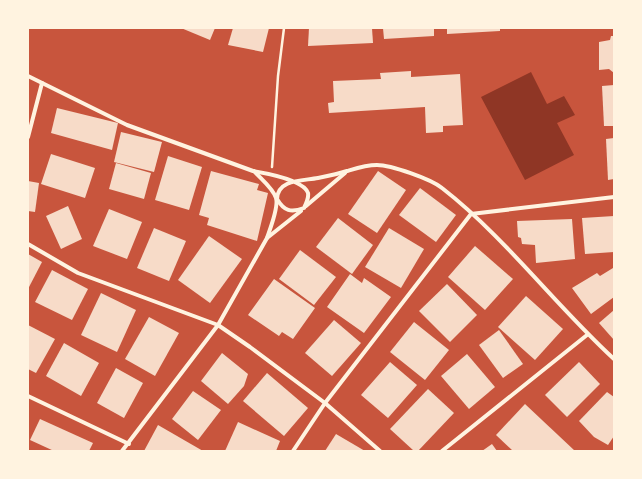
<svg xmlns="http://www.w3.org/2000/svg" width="642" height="479" font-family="'PT Sans Narrow',sans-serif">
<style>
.water{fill:#8f3625}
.building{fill:#f7dbc8}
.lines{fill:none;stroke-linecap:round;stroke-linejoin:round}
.path{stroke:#fff3e0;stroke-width:2.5}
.minor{stroke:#fff3e0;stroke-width:4}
</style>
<rect width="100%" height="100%" fill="#c8553d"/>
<path class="water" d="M531 72 547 104 564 96 575 115 557 123 574 155 525 180 481 97Z"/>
<g class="building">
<path d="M181 28H215L210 40Z"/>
<path d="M233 28H269L263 52 228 45Z"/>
<path d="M309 28H372L373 43 308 46Z"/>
<path d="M383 28H434V36L384 39Z"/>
<path d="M447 28H500V31L447 34Z"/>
<path d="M611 36H614V73L609 69 599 70V42L610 40Z"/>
<path d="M411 71V77L460 74 463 125 443 126V132L426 133 425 107 329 113 328 103 334 102 333 81 381 79 380 73Z"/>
<path d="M614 85V126H604L602 86Z"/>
<path d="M57 108 118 123 112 150 51 133Z"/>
<path d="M121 132 162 142 154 172 114 162Z"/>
<path d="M614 138V179L608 180 606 139Z"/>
<path d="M51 154 95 168 85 198 41 184Z"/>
<path d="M168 156 202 167 189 210 155 200Z"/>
<path d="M116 163 151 173 144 199 109 189Z"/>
<path d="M211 171 259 184 257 190 268 193 257 241 207 225 209 218 199 215Z"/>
<path d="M378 171 406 190 377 233 348 214Z"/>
<path d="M28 181 39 183 35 212 28 211Z"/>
<path d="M420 188 456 215 436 242 399 215Z"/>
<path d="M68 206 82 239 61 249 46 216Z"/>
<path d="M109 209 142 222 127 259 93 246Z"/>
<path d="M614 216V252L585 254 582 218Z"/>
<path d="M338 218 373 245 352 274 316 247Z"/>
<path d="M572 219 575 259 536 263 535 245 522 244 521 238 518 237 517 221Z"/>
<path d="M154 228 186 241 169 281 137 268Z"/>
<path d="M389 228 424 249 401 288 365 267Z"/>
<path d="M209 236 242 259 210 303 178 280Z"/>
<path d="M475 246 513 279 485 310 448 277Z"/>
<path d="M300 250 336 277 314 305 279 279Z"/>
<path d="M28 254 42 262 28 289Z"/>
<path d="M613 268 614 270V297L591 314 572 288 597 273 600 276Z"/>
<path d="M52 270 88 289 72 320 35 302Z"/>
<path d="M350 274 362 283 364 278 391 297 364 333 327 307Z"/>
<path d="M274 279 315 308 293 339 282 332 279 336 248 315Z"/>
<path d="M447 284 477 315 450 342 419 311Z"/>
<path d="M101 293 136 310 117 352 81 335Z"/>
<path d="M526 296 563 329 535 360 498 327Z"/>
<path d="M614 310V340L599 323Z"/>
<path d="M149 317 179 333 155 376 125 359Z"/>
<path d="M334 320 361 343 332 376 305 353Z"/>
<path d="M414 322 449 350 425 380 390 352Z"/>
<path d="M28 325 55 339 36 373 28 369Z"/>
<path d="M499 330 523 364 503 378 479 345Z"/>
<path d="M64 343 99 363 81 396 46 376Z"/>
<path d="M222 353 248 374 244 386 228 404 201 381Z"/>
<path d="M467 354 495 387 469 409 441 376Z"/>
<path d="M390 362 417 385 388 418 361 395Z"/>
<path d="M579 362 600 384 567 417 545 395Z"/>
<path d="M116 368 143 383 124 418 97 403Z"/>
<path d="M267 373 308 408 284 436 243 401Z"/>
<path d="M428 389 454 413 418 451H414L390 429Z"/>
<path d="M193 391 221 410 198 440 172 419Z"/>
<path d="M607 392 614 397V436L608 445 594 437 579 421Z"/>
<path d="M525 404 575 451H513L496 435Z"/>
<path d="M40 419 93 443 89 451H54L30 440Z"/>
<path d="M238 422 280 441 276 451H225Z"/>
<path d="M158 425 203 451H144Z"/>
<path d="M336 434 365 451H325Z"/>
<path d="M492 444 497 451H482Z"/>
</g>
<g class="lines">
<path class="path" d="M272 167 278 76 284 28"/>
<g class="minor">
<path d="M28 76 127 125 253 171C265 173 304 180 308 193 309 198 306 204 304 208 291 213 284 211 277 199 278 179 302 181 318 178 328 176 338 174 347 171 357 168 366 165 377 165 391 165 431 179 442 188 505 237 555 305 614 359"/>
<path d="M28 137 42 83"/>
<path d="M254 171C261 179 273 188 276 198 279 207 270 229 267 238"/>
<path d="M306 206 345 173"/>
<path d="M28 244 78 273 218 325 250 347 325 403 380 451"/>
<path d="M28 396 129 444"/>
<path d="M122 451 218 325 267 238 301 211"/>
<path d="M293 451 325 403 471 214 614 197"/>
<path d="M442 451 587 335"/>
</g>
</g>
<rect width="642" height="479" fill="none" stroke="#fff3e0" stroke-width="58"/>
</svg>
